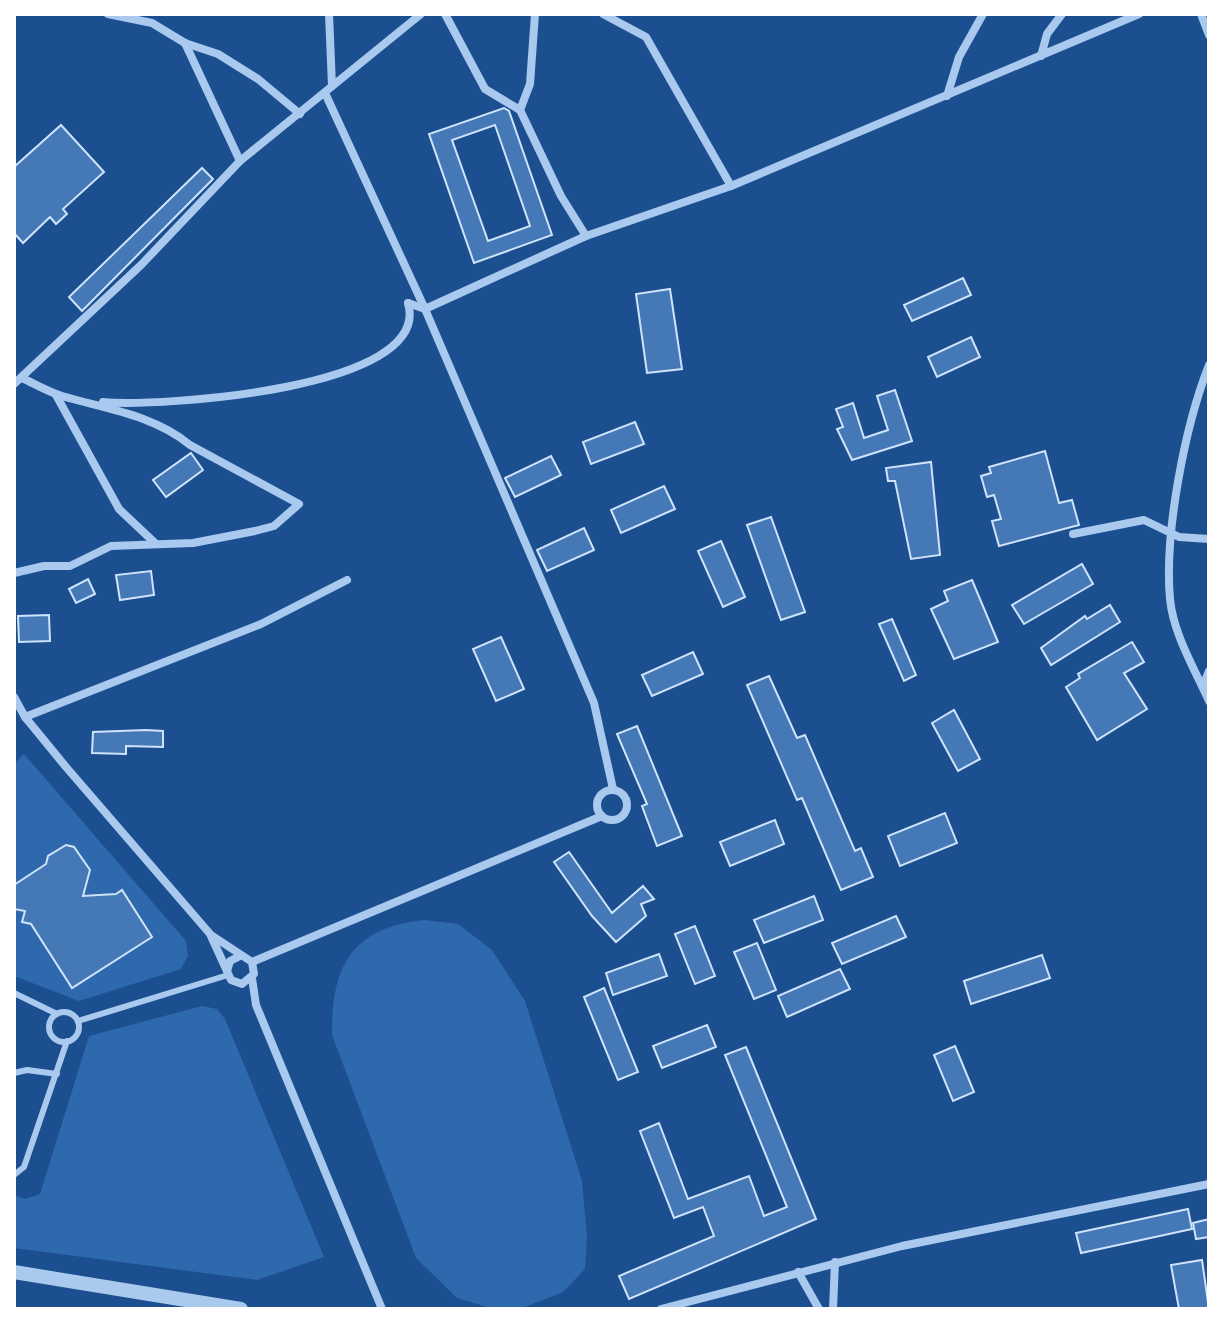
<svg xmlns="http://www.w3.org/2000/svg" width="1223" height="1323" font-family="'Varela Round',sans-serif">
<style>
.green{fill:#2e69ad}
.building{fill:#4478b7;stroke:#cfe3fa;stroke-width:2;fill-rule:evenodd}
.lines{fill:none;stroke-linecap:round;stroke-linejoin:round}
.service{stroke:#a9c9ee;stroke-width:6}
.minor{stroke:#a9c9ee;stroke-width:8}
.tertiary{stroke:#a9c9ee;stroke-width:14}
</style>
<rect width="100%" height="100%" fill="#1b4f8f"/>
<g class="green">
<path d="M24 754 186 941 188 956 181 969 79 1001 14 976V764Z"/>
<path d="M425 920 458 924 492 950 525 1001 582 1181 587 1236 585 1269 563 1292 520 1309H494L457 1298 416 1258 332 1035C331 966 352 927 425 920Z"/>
<path d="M202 1006 217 1009 225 1019 324 1257 257 1280 14 1248V1195L25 1199 40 1194 89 1036Z"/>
</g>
<g class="building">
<path d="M504 108 509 111 552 235 474 263 429 134ZM495 125 530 226 488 241 452 140Z"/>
<path d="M61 125 104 172 63 209 67 214 56 224 50 217 23 243 14 233V167Z"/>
<path d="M202 168 213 179 82 311 69 297Z"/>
<path d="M963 278 971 295 912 321 904 305Z"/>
<path d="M670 289 682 369 647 373 636 294Z"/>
<path d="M971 337 980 357 937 377 928 357Z"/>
<path d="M895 390 912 441 852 460 837 429 843 427 836 409 853 403 864 438 888 430 877 396Z"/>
<path d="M635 422 644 444 591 464 583 442Z"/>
<path d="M1045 451 1059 503 1072 500 1079 525 999 546 992 521 1001 519 994 495 987 497 981 476 991 473 989 467Z"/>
<path d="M191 453 203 470 166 497 153 480Z"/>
<path d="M551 456 561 475 515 497 505 478Z"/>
<path d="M931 462 940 555 911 559 895 481H888L886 468Z"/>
<path d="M664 486 675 509 621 533 611 510Z"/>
<path d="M771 517 805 612 781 620 747 525Z"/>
<path d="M584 528 594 550 547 571 537 550Z"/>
<path d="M721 541 745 597 723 607 698 551Z"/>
<path d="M1082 564 1093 584 1024 624 1012 605Z"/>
<path d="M151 571 154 595 120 600 116 575Z"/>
<path d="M88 579 95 594 76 603 69 589Z"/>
<path d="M972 580 998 642 954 659 931 609 948 601 944 591Z"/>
<path d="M1110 605 1120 622 1051 665 1041 648 1085 616 1087 619Z"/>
<path d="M49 615 50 641 19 642 18 616Z"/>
<path d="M892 619 916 675 904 681 879 624Z"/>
<path d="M501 637 524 689 496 701 473 649Z"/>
<path d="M1132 642 1144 662 1124 673 1147 709 1097 740 1066 687 1080 678 1078 674Z"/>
<path d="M693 652 703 674 652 696 642 675Z"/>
<path d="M769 676 797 738 805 735 855 851 861 848 873 877 841 890 802 798 797 800 747 685Z"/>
<path d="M954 710 980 759 958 771 932 723Z"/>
<path d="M637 726 682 836 657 846 642 806 647 804 617 734Z"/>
<path d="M146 730 163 731V747L126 746V754L92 753 93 732Z"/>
<path d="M945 813 957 843 900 866 888 836Z"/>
<path d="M775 820 784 844 730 866 720 842Z"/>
<path d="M66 845 74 847 90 870 83 896 116 894 122 890 152 937 72 988 31 924 22 922 25 911 14 909V885L46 864 48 856Z"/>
<path d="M569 852 612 913 643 886 654 899 641 904 646 916 616 942 592 916 554 862Z"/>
<path d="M814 896 823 920 764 943 754 920Z"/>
<path d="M896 916 906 937 842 964 832 943Z"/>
<path d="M695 926 715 976 695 984 675 934Z"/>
<path d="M757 943 776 990 754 999 734 952Z"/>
<path d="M659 954 667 976 613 995 606 973Z"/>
<path d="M1042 955 1050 978 971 1004 964 981Z"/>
<path d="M840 969 850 989 787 1017 778 996Z"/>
<path d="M604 988 638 1072 618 1080 584 997Z"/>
<path d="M707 1025 716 1047 662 1068 653 1046Z"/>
<path d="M955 1046 974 1092 953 1101 934 1055Z"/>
<path d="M746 1047 816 1219 629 1299 619 1276 714 1236 703 1207 674 1218 640 1131 659 1123 688 1199 749 1176 764 1216 787 1207 725 1055Z"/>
<path d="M1188 1209 1192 1229 1081 1253 1076 1233Z"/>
<path d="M1209 1219V1237L1196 1239 1193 1223Z"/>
<path d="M1202 1260 1209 1309H1179L1171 1265Z"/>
</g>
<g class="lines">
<g class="service">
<path d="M14 993 57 1014"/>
<circle cx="64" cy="1027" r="15"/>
<path d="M78 1021 228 975"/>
<path d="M14 1073 27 1070 57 1074"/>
<path d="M14 1175 24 1167 67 1041"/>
</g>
<g class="minor">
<path d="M108 14 152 23 185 43 218 54 258 79 300 114"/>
<path d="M329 14 332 86"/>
<path d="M445 14 485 89 520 110 561 196 586 236"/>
<path d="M603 14 646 37 731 186"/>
<path d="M1201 14 1209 35"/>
<path d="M185 43 240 161"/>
<path d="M1041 56 1047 34 1062 14"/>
<path d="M325 93 425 309 594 703 613 789"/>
<path d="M947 96 959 57 983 14"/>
<path d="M520 110 530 84 535 14"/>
<path d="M408 303 425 309 586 236 731 186 1139 14"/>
<path d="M1209 365C1185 426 1164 533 1170 599 1173 633 1195 670 1209 701"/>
<path d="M14 384 141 265 240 161 421 14"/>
<path d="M56 395 119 509 155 543"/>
<path d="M103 402C157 407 434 390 408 303"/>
<path d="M1073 534 1144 520 1179 537 1209 539"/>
<path d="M14 573 44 566H70L111 546 193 543 255 531 274 526 299 504 190 445C154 415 106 409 62 396 48 392 35 384 22 378"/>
<path d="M1203 686 1209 671"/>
<path d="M14 697 25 717 66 767 211 935 252 962 254 974 242 984 231 980 227 971 230 961 240 956"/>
<path d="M25 717 261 624 347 580"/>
<circle cx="612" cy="805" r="15"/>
<path d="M211 936 227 971"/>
<path d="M252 962 602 816"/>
<path d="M252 978 256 1005 382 1309"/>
<path d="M798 1272 819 1309"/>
<path d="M661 1309 902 1246 1209 1184"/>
<path d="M833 1309 835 1262"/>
</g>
<path class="tertiary" d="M14 1272 241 1309"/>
</g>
<rect width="1223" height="1323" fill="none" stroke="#ffffff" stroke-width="32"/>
</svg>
